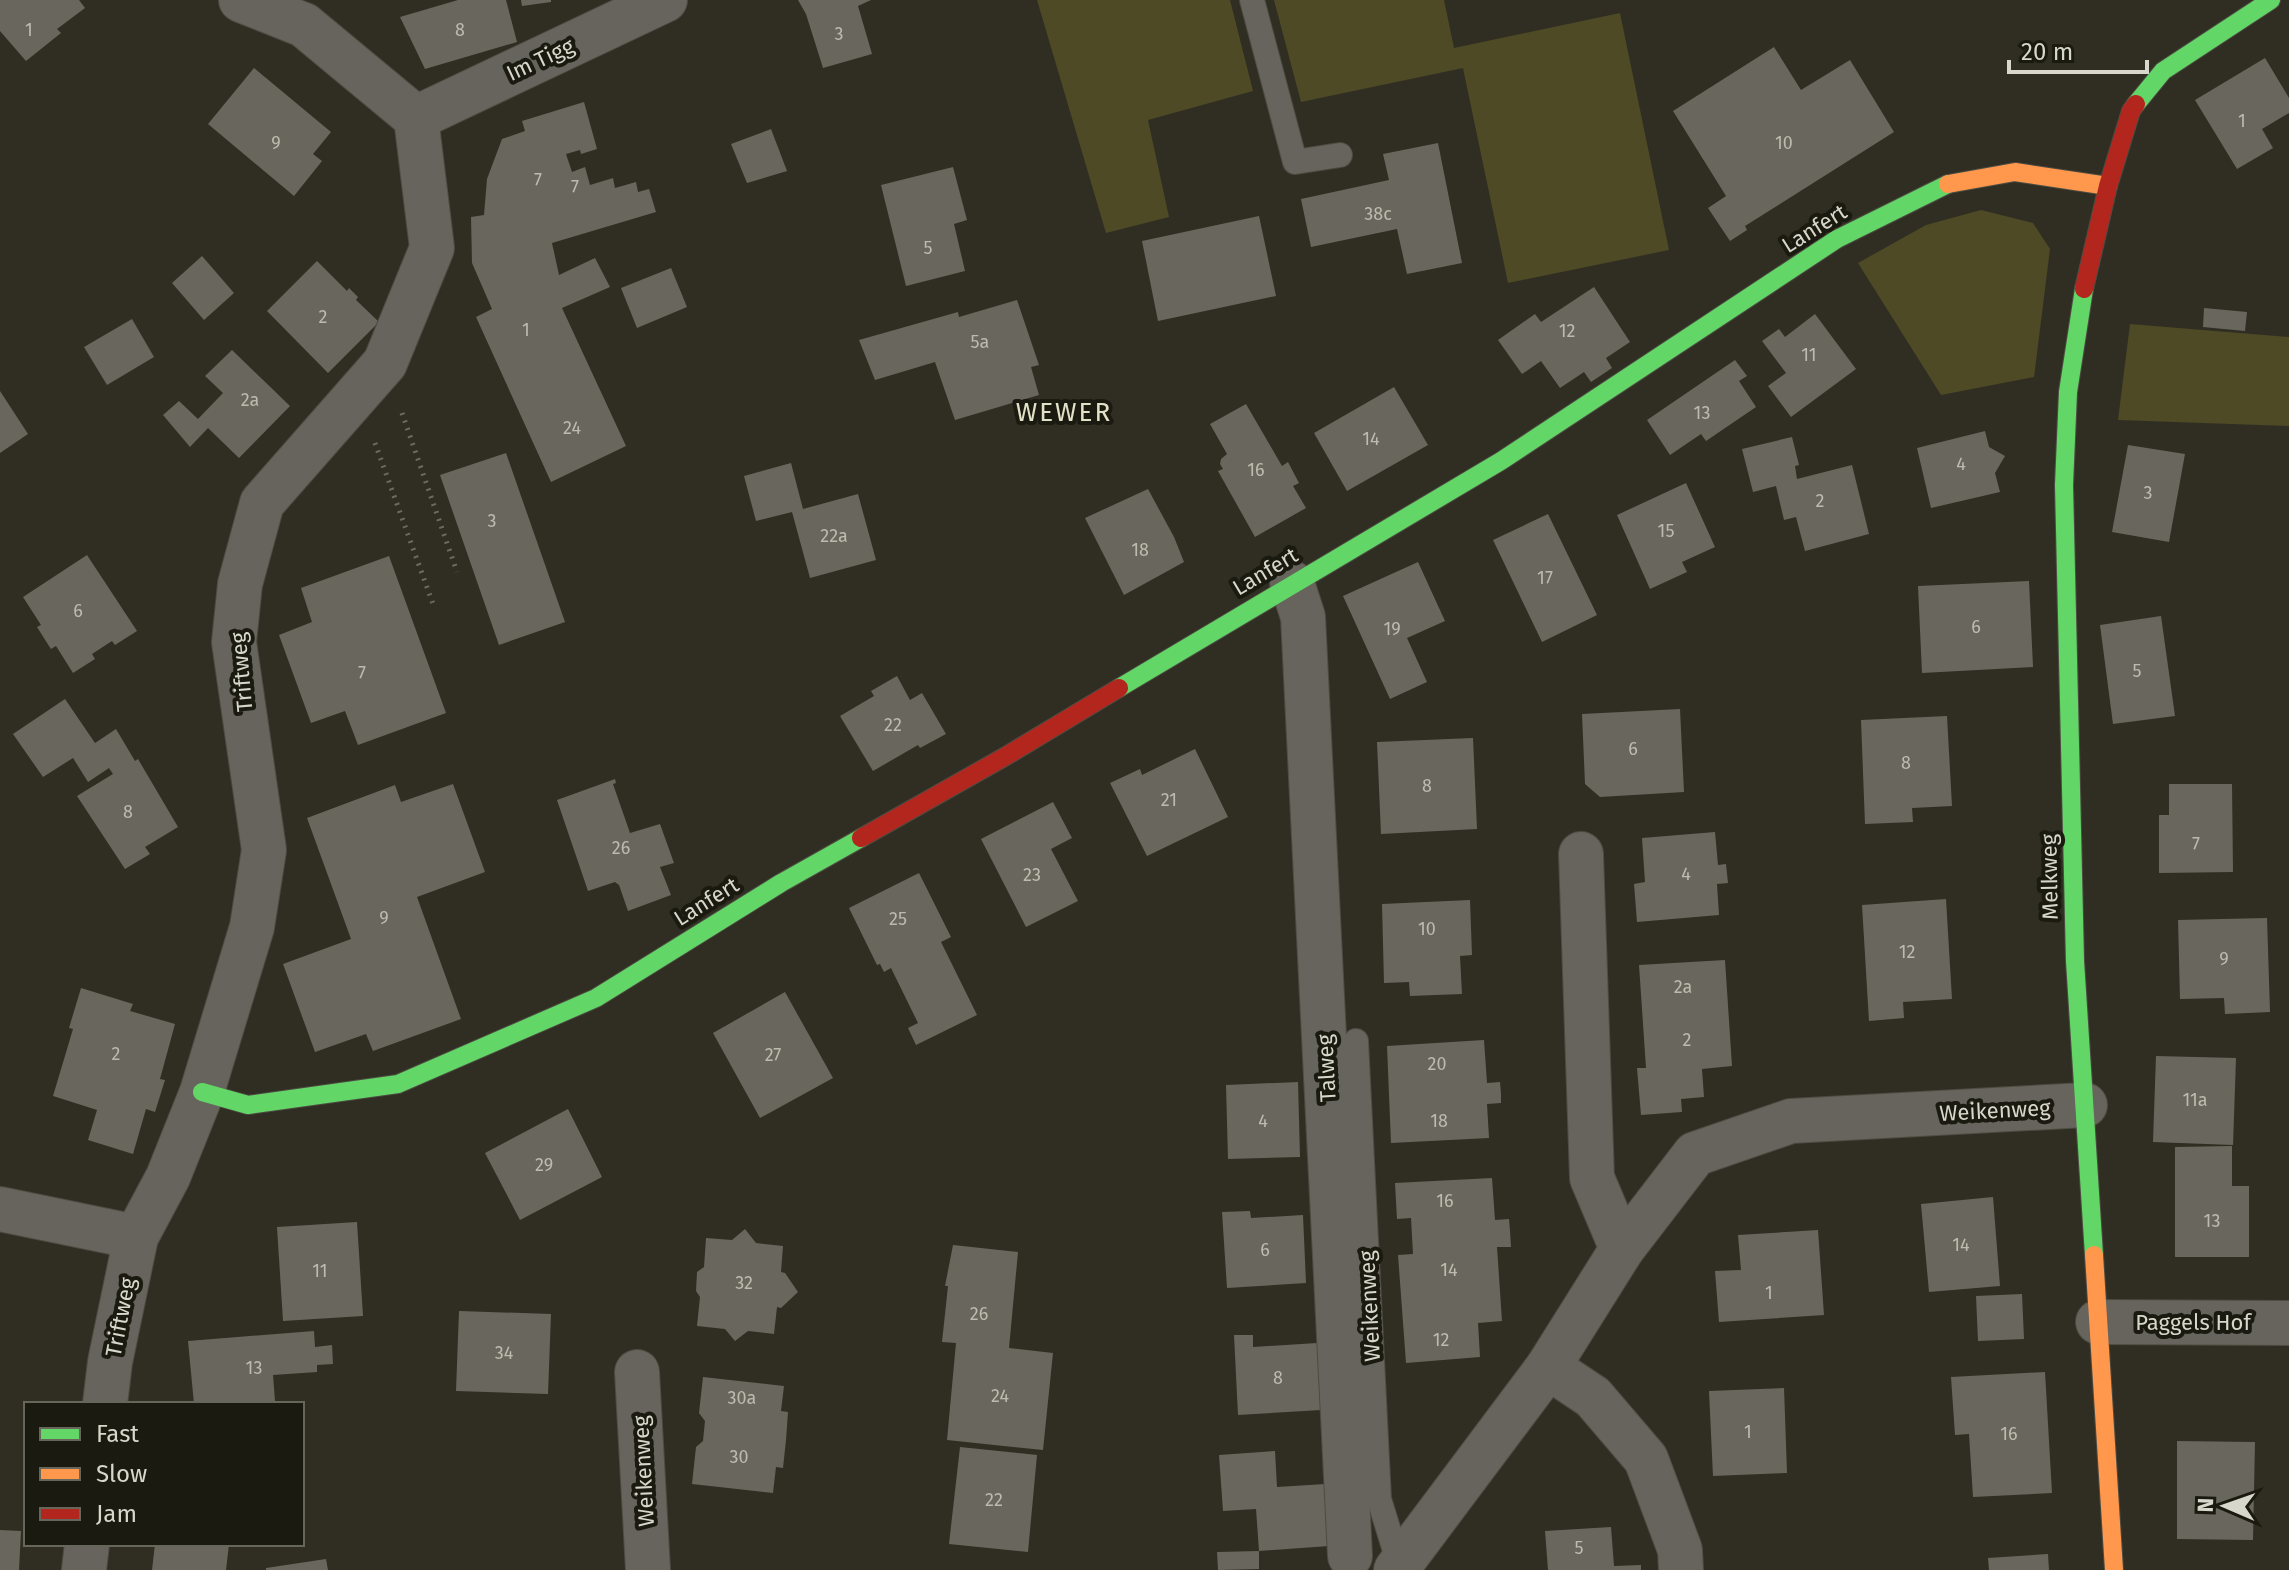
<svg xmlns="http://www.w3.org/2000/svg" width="2289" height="1570" font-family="'Fira Sans',sans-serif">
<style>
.green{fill:#4d4a25}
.building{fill:#69675d}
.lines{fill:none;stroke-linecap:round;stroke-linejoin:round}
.lane-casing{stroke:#4d4c42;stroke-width:26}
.street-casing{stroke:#4d4c42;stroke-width:46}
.fast-casing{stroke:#4d4c42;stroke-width:20}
.slow-casing{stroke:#4d4c42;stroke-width:20}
.jam-casing{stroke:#4d4c42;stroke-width:20}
.path{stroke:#6b6a62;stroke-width:5;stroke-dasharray:2 6;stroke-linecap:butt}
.lane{stroke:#66645c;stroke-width:24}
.street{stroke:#66645c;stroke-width:44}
.fast{stroke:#63d668;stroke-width:18}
.slow{stroke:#ff974d;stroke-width:18}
.jam{stroke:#b3261e;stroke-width:18}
.labels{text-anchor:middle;stroke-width:8;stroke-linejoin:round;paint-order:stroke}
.number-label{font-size:18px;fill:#bcbbb0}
.street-label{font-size:22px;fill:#d8d7cb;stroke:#1b1a11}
.quarter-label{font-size:26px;letter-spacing:2px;fill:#e2e0c6;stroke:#1b1a11}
</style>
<rect width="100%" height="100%" fill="#302e23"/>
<g class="green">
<path d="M1037 0H1230L1253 91 1148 120 1169 217 1106 233Z"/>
<path d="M1274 0H1444L1454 48 1620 13 1669 250 1508 283 1463 68 1301 102Z"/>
<path d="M1981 210 2033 223 2050 249 2034 377 1941 395 1858 263 1926 225Z"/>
<path d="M2130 324 2289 337V426L2118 420Z"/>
</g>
<g class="building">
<path d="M0 0H79L85 8 57 29 61 33 26 61 0 31Z"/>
<path d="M458 0H506L517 42 425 69 400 17Z"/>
<path d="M521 0H551V2L522 6Z"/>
<path d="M798 0H871L858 6 872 54 823 68 806 14Z"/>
<path d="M1774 47 1801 90 1850 60 1894 132 1745 226 1747 230 1730 241 1708 208 1726 196 1673 111Z"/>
<path d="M2265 58 2289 98V113L2262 129 2273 148 2237 169 2195 100Z"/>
<path d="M254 68 331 132 313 154 322 161 294 196 208 124Z"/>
<path d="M584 102 597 149 581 154 580 150 566 154 572 172 585 167 590 185 613 178 615 188 636 182 638 192 649 189 656 212 552 243 559 275 595 258 610 287 562 308 626 446 551 482 476 317 492 309 472 263 471 217 484 215 487 179 502 139 525 131 522 121Z"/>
<path d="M771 129 787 171 747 183 731 144Z"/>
<path d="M1438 143 1462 263 1407 274 1397 229 1311 247 1301 199 1389 180 1383 154Z"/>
<path d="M953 167 967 220 954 224 965 271 906 286 881 185Z"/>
<path d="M1259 216 1276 296 1158 321 1142 241Z"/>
<path d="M202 256 234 293 204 320 172 283Z"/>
<path d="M317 261 347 291 349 288 358 297 356 300 379 322 328 373 267 311Z"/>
<path d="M671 268 687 307 637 328 621 288Z"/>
<path d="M1594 287 1630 342 1606 358 1612 368 1591 382 1584 372 1560 388 1541 361 1522 374 1498 340 1535 314 1541 322Z"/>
<path d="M1017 300 1039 365 1031 367 1039 395 955 420 935 362 875 380 859 340 958 312 959 317Z"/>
<path d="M2204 308 2247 312 2245 331 2203 327Z"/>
<path d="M1815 314 1856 369 1791 417 1768 386 1786 373 1762 341 1779 329 1785 337Z"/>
<path d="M132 319 154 357 107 385 84 347Z"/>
<path d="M232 350 290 406 239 458 208 428 190 447 163 415 179 401 198 419 223 393 205 376Z"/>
<path d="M1735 360 1747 376 1739 381 1756 407 1706 441 1701 434 1670 455 1647 420Z"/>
<path d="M1394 387 1428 445 1347 491 1314 433Z"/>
<path d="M0 391 28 434 0 453Z"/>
<path d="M1246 404 1282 466 1288 462 1299 483 1293 486 1306 508 1255 537 1218 471 1223 469 1220 464 1221 459 1227 454 1210 424Z"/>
<path d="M1985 431 1989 447 2005 456 1995 473 2000 492 1931 508 1917 448Z"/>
<path d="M1792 437 1799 465 1795 466 1797 479 1852 465 1869 534 1805 551 1796 517 1784 520 1776 486 1753 492 1742 449Z"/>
<path d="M2128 445 2185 454 2169 542 2112 532Z"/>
<path d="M506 453 565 622 499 645 440 475Z"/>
<path d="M791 463 803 509 858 494 876 560 810 578 792 512 756 521 744 476Z"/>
<path d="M1686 483 1715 547 1682 562 1687 572 1650 589 1617 515Z"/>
<path d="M1148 489 1174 537 1184 562 1124 595 1085 518Z"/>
<path d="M1548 514 1597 615 1542 642 1493 540Z"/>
<path d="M87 555 137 631 115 645 112 641 92 654 95 659 73 673 56 646 51 649 49 646 37 627 41 625 23 597Z"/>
<path d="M389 556 446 713 358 745 345 711 311 723 279 635 312 622 301 588Z"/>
<path d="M1418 562 1445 621 1407 638 1427 682 1390 699 1343 596Z"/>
<path d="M2029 581 2033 667 1922 673 1918 586Z"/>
<path d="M2161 616 2175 716 2113 724 2100 625Z"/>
<path d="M897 676 910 700 922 693 946 734 920 748 918 745 873 771 840 716 874 696 871 691Z"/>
<path d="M65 699 95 743 116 729 135 761 138 759 178 827 145 847 150 854 125 869 77 796 113 774 109 768 88 782 73 758 43 777 13 734Z"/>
<path d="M1680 709 1684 792 1600 797 1585 784 1582 714Z"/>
<path d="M1947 716 1952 806 1912 808 1913 822 1865 824 1861 720Z"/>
<path d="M1473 738 1477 829 1381 834 1377 742Z"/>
<path d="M1195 749 1228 817 1147 856 1110 783 1140 769 1142 775Z"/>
<path d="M615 779 616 783 613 784 630 833 660 824 674 863 660 867 671 895 628 911 619 885 615 882 588 891 557 800Z"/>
<path d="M453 784 485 872 417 897 461 1019 373 1051 366 1034 315 1052 283 964 351 939 307 818 395 785 401 802Z"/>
<path d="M2169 784H2232L2233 872 2159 873V815H2169Z"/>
<path d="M1053 802 1072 838 1051 849 1078 901 1026 927 981 839Z"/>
<path d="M1715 832 1718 865 1726 864 1728 883 1717 884 1719 915 1637 922 1634 884 1645 882 1642 838Z"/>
<path d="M919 873 951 937 941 942 977 1015 916 1045 908 1028 918 1023 891 968 884 972 880 964 877 965 849 908Z"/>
<path d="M1946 899 1952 999 1903 1002 1904 1018 1869 1021 1862 905Z"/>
<path d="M1470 900 1472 955 1460 956 1462 994 1410 996 1409 982 1384 983 1382 904Z"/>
<path d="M2267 918 2270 1012 2225 1014 2224 998 2180 999 2178 920Z"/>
<path d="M1725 960 1732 1066 1702 1069 1704 1097 1681 1099 1682 1112 1641 1115 1637 1068H1646L1639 965Z"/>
<path d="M81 988 133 1004 130 1011 175 1024 160 1079 165 1080 155 1112 146 1109 133 1154 88 1140 97 1110 53 1096 73 1029 69 1028Z"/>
<path d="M785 992 833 1078 760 1118 713 1033Z"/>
<path d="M1484 1040 1487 1083 1500 1082 1501 1094V1103L1487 1104 1489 1138 1391 1143 1387 1046Z"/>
<path d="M2156 1056 2236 1058 2233 1145 2153 1142Z"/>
<path d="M1298 1082 1300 1157 1228 1159 1226 1085Z"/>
<path d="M568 1109 602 1177 520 1220 485 1153Z"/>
<path d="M2232 1146V1186H2249V1257H2175V1147Z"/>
<path d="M1492 1178 1495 1220 1509 1219 1510 1231 1511 1247H1497L1502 1321 1478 1323 1480 1357 1406 1363 1398 1255 1413 1254 1411 1218 1397 1219 1395 1183Z"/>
<path d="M1993 1197 2000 1286 1929 1292 1921 1204Z"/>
<path d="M1250 1211 1251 1218 1303 1215 1306 1283 1227 1288 1222 1212Z"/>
<path d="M357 1222 363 1316 283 1321 277 1227Z"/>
<path d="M745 1229 756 1243 783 1246 781 1272 785 1273 798 1292 781 1308 777 1307 774 1334 748 1331 735 1341 725 1329 697 1326 700 1297 696 1291 697 1272 704 1267 706 1238 732 1240Z"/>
<path d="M1818 1230 1824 1315 1719 1322 1715 1271 1741 1270 1738 1235Z"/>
<path d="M953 1245 1018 1252 1009 1348 1053 1353 1043 1450 947 1440 956 1343 942 1342 948 1286H945Z"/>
<path d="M2022 1294 2024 1339 1978 1341 1976 1296Z"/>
<path d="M459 1311 551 1314 548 1394 456 1391Z"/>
<path d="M314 1331 315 1347 332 1345 333 1364 317 1365V1372L273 1375 275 1401 194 1404 188 1341Z"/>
<path d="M1234 1335H1253V1347L1317 1343 1321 1410 1238 1415Z"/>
<path d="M2045 1372 2052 1493 1973 1497 1969 1434 1955 1435 1951 1377Z"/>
<path d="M703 1377 784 1386 781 1411 788 1412 786 1440 783 1468 776 1467 773 1493 692 1484 696 1447 703 1441 705 1421 699 1413Z"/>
<path d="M1784 1388 1787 1473 1713 1476 1709 1391Z"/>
<path d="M2177 1441 2255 1442 2253 1540 2177 1539Z"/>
<path d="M960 1447 1037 1455 1028 1552 949 1544Z"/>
<path d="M1275 1451 1277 1487 1325 1484 1329 1546 1259 1551 1256 1509 1223 1511 1219 1455Z"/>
<path d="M1611 1527 1614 1566 1641 1565V1570H1548L1545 1531Z"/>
<path d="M0 1530 21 1531 19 1570H0Z"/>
<path d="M155 1544H229L226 1570H152Z"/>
<path d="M1259 1551V1569L1218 1570 1217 1552Z"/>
<path d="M2048 1554 2049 1570H1989L1988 1558Z"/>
<path d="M326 1559 328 1570H266V1568Z"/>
</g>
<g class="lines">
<g class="lane-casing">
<g id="lane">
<path d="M1252 0 1295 162 1340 155"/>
<path d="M1356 1041 1379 1499 1400 1567"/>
</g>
</g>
<g class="street-casing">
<g id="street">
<path d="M416 118 665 0"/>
<path d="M1292 583 1303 617 1350 1556"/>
<path d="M1581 854 1592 1178 1622 1249"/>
<path d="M0 1209 136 1237"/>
<path d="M2098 1322 2289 1323"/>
<path d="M1548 1367 1593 1397 1646 1459 1680 1550 1681 1570"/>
<path d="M637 1372 648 1570"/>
<path d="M105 1404 110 1362 136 1237 168 1177 202 1092 252 927 264 850 234 642 240 584 262 503 385 363 432 248 416 118 304 25 241 0"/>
<path d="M84 1570 87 1544"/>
<path d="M1396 1570 1548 1367 1622 1249 1695 1154 1791 1121 2085 1105"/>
</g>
</g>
<g class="fast-casing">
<g id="fast">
<path d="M2136 104 2163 71 2271 0"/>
<path d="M2084 289 2068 392 2064 485 2075 961 2094 1255"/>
<path d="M1119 688 1501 461 1837 239 1948 184"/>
<path d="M202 1092 248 1105 398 1084 596 998 781 883 861 838"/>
</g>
</g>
<g class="slow-casing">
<g id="slow">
<path d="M1948 184 2015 172 2108 186"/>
<path d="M2094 1255 2114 1570"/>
</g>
</g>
<g class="jam-casing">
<g id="jam">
<path d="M2084 289 2108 186 2131 111 2136 104"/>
<path d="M861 838 1006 756 1119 688"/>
</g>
</g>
<g class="path">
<path d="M402 413 457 572"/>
<path d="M375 443 433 604"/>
</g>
<use href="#lane" class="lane"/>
<use href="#street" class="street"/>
<use href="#fast" class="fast"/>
<use href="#slow" class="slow"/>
<use href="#jam" class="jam"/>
</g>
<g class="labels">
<g class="number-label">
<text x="29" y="36">1</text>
<text x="460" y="36">8</text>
<text x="839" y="40">3</text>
<text x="2242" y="127">1</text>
<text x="276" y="149">9</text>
<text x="1784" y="149">10</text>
<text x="538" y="186">7</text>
<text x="575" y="193">7</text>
<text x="1378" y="220">38c</text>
<text x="928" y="254">5</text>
<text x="323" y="323">2</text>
<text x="526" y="336">1</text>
<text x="1567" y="337">12</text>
<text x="980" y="348">5a</text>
<text x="1809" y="361">11</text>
<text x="250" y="406">2a</text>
<text x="1702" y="419">13</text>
<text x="572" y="434">24</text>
<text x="1371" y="445">14</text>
<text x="1961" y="470">4</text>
<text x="1256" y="476">16</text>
<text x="2148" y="499">3</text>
<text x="1820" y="507">2</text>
<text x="492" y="527">3</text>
<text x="1666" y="537">15</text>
<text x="834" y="542">22a</text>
<text x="1140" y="556">18</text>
<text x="1545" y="584">17</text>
<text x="78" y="617">6</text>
<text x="1976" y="633">6</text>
<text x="1392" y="635">19</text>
<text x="2137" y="677">5</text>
<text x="362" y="679">7</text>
<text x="893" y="731">22</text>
<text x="1633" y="755">6</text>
<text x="1906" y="769">8</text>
<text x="1427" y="792">8</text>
<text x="1169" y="806">21</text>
<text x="128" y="818">8</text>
<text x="2196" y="850">7</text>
<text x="621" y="854">26</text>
<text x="1686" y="880">4</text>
<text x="1032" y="881">23</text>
<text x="384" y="924">9</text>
<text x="898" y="925">25</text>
<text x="1427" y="935">10</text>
<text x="1907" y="958">12</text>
<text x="2224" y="965">9</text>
<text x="1683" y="993">2a</text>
<text x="1687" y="1046">2</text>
<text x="116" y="1060">2</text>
<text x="773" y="1061">27</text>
<text x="1437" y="1070">20</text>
<text x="2195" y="1106">11a</text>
<text x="1263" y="1127">4</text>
<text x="1439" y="1127">18</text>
<text x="544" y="1171">29</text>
<text x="1445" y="1207">16</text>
<text x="2212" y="1227">13</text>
<text x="1961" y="1251">14</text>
<text x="1265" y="1256">6</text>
<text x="1449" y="1276">14</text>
<text x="320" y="1277">11</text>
<text x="744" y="1289">32</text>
<text x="1769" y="1299">1</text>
<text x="979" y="1320">26</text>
<text x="1441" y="1346">12</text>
<text x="504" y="1359">34</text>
<text x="254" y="1374">13</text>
<text x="1278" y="1384">8</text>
<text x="1000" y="1402">24</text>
<text x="742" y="1404">30a</text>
<text x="1748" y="1438">1</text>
<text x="2009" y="1440">16</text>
<text x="739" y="1463">30</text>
<text x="994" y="1506">22</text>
<text x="1579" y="1554">5</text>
</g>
<g class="street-label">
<text transform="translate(540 59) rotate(-25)" y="8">Im Tigg</text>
<text transform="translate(1814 228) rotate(-32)" y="8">Lanfert</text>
<text transform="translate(1265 571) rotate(-31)" y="8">Lanfert</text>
<text transform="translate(241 672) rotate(-95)" y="8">Triftweg</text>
<text transform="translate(2049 877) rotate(-91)" y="8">Melkweg</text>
<text transform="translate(706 901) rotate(-32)" y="8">Lanfert</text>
<text transform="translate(1326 1068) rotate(-93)" y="8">Talweg</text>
<text transform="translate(1995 1110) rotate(-3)" y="8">Weikenweg</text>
<text transform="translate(1369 1306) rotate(-93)" y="8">Weikenweg</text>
<text transform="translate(120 1317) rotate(-79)" y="8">Triftweg</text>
<text x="2193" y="1330">Paggels Hof</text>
<text transform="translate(643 1471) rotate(-93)" y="8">Weikenweg</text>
</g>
<g class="quarter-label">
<text x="1064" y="421">WEWER</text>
</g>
</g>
<rect x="24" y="1402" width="280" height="144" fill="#1b1a11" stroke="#67665b" stroke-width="2"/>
<rect x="40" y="1428" width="40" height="12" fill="#63d668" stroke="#67665b" stroke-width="2"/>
<text x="96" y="1442" font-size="24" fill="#d8d7cb">Fast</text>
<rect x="40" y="1468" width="40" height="12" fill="#ff974d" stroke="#67665b" stroke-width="2"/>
<text x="96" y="1482" font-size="24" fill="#d8d7cb">Slow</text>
<rect x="40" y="1508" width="40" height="12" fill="#b3261e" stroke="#67665b" stroke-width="2"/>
<text x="96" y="1522" font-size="24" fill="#d8d7cb">Jam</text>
<g transform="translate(2225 1506) rotate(272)" stroke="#1b1a11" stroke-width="6" paint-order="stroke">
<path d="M0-6L14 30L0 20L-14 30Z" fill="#d8d7cb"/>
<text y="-12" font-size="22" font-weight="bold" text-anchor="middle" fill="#d8d7cb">N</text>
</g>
<path d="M2009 60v12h138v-12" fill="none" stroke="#d8d7cb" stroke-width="4"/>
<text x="2021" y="60" font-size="24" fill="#d8d7cb" stroke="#1b1a11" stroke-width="6" paint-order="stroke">20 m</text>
</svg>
